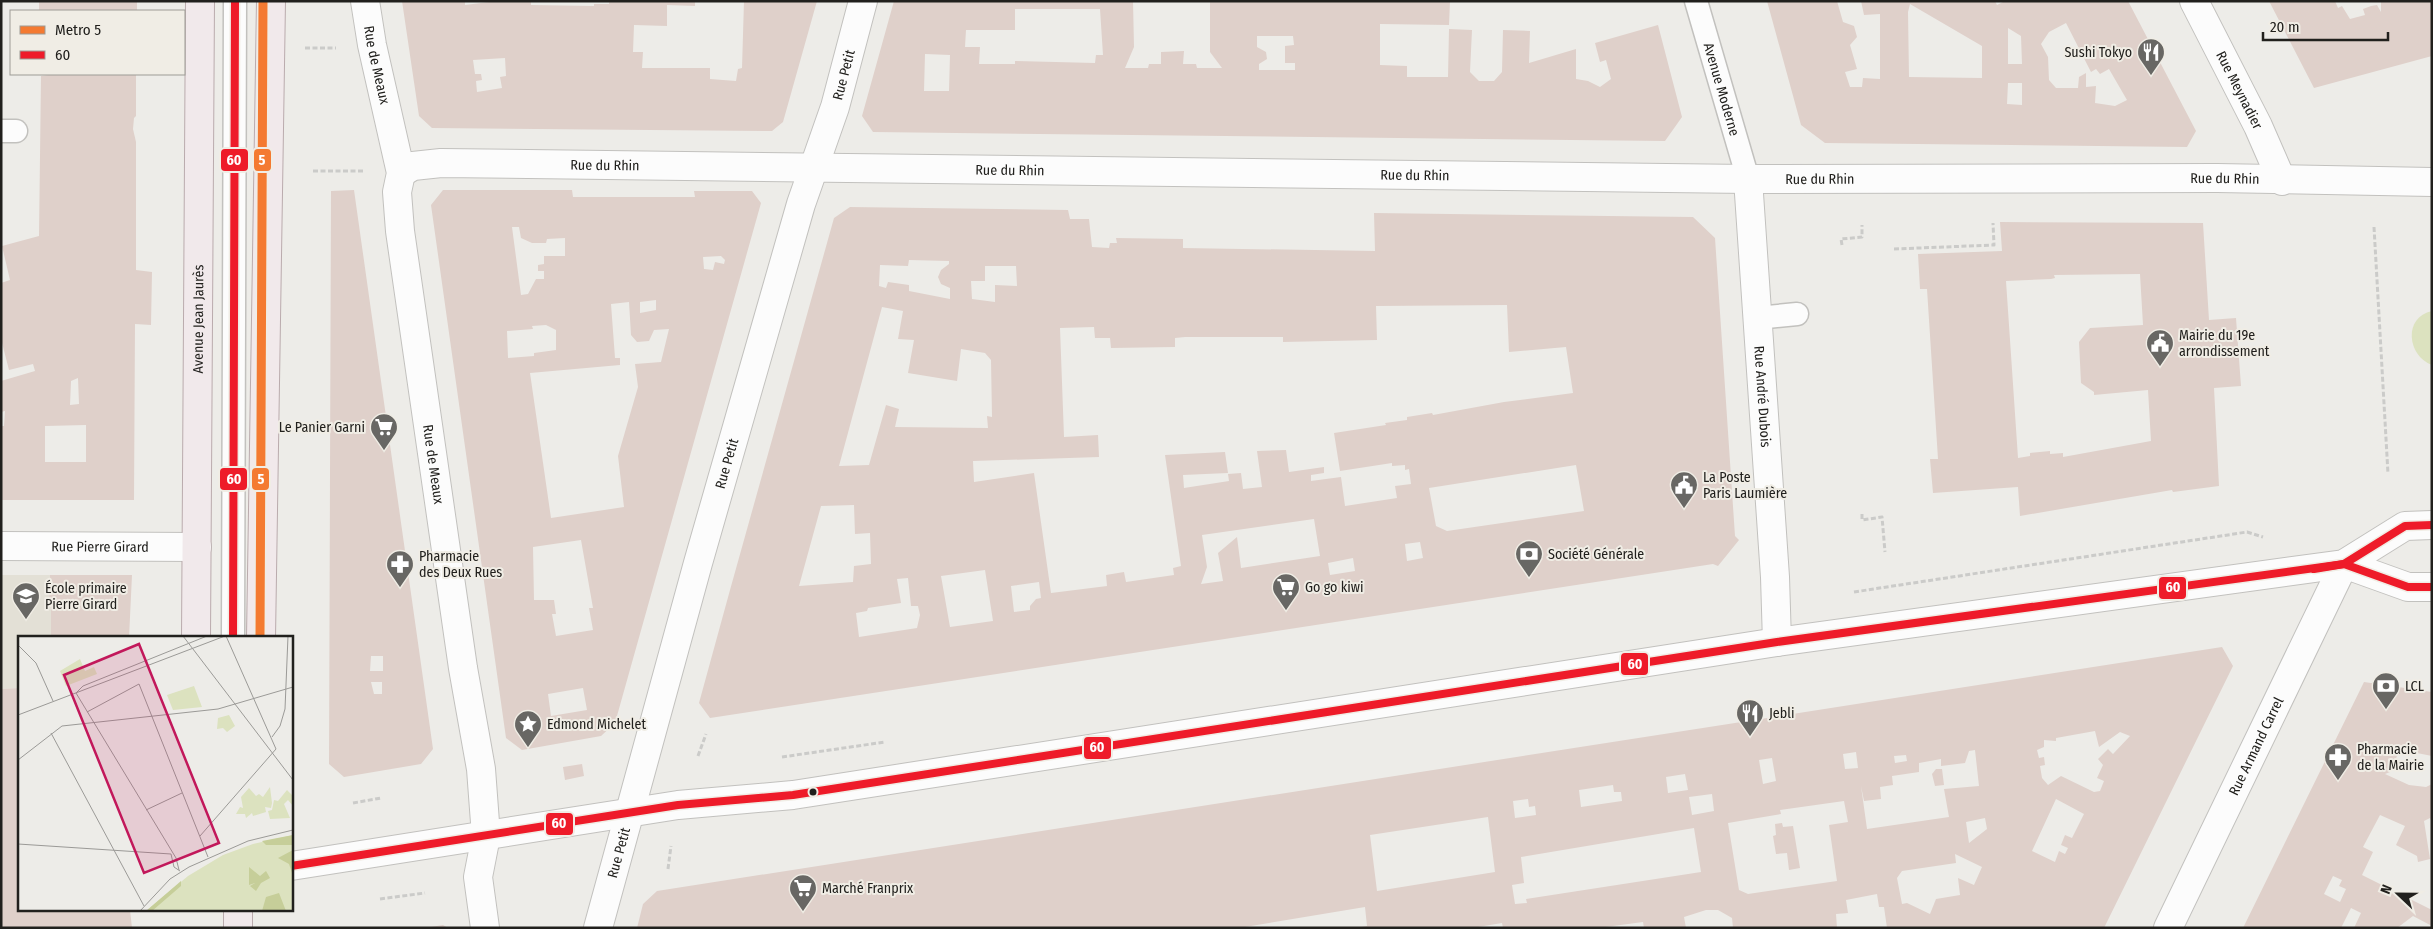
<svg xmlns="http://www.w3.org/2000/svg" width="2433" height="929" font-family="'Fira Sans Condensed',sans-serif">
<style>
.built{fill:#e3e0d6}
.green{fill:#dce2bf}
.building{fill:#dfd0ca;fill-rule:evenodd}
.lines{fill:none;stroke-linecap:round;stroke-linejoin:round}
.lane-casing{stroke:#c2c1be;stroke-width:25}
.street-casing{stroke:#c2c1be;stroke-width:30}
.primary-casing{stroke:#baabad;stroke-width:30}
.path{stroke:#cbcbc9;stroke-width:3;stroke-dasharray:5 2.5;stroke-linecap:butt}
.lane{stroke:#fcfcfc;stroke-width:22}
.street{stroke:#fcfcfc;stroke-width:28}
.primary{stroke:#f1e9eb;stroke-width:28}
.bus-1-casing{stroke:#f0ede5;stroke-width:11}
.bus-1{stroke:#ee1b29;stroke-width:8}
.metro-1-casing{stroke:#f0ede5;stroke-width:12}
.metro-1{stroke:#f47a31;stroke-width:9}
.bus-dot{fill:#21201d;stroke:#f0ede5;stroke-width:2}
.labels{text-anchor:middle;stroke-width:4;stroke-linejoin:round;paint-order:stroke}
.poi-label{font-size:14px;fill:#21201d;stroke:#f0ede5;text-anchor:start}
.street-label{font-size:14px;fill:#21201d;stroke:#f0ede5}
.inset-road{fill:none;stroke:#9b9a97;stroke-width:1}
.view{fill:#c2185b;fill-opacity:0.15;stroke:#c2185b;stroke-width:2.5}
.inset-edge{fill:none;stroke:#21201d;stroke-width:2.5}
.line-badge{stroke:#f0ede5;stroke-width:2}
.badge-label{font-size:14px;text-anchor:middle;font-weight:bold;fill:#fff}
</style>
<rect width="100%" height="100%" fill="#edece8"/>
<path class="built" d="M1 575H50L49 602 51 603V638H19V688L1 689Z"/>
<path class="green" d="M2432 311V365C2407 356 2403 317 2432 311Z"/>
<g class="building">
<rect x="39" y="1" width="98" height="10"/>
<path d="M402 1H465V5L497 1H531V5L594 6V4H609V1H695V6L667 5V26L634 25 633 52H643L642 68H710V79L736 81 738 69 742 68 744 1H817L783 122 772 131 432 128 419 116ZM505 58 506 76 500 77 502 88 477 92 476 81 482 80 481 74H475L473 60Z"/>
<path d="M894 1H1133L1134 47 1125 68H1148L1149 64H1161V52L1184 51 1183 64H1196L1197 68H1222L1210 52V1H1450L1449 25 1380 24V65L1407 66V77H1448L1449 29 1472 30 1470 72 1479 81H1494L1502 72 1503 30 1530 31 1529 63 1576 49V79L1588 81 1600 87 1611 79 1606 60 1600 62 1595 43 1658 25 1682 117 1665 141 873 132 862 116ZM1015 9H1100L1103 55H1096L1095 63 1015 61V64H979L980 47H965L966 30H1015ZM1257 36H1293L1294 45 1285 46V63H1295V70H1259V64L1267 59 1266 52 1257 47ZM925 54 950 55 949 91H924Z"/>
<path d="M1767 1H1837L1843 22 1854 26 1857 37 1850 45 1857 69 1845 72 1850 87H1862L1863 78 1880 79V14L1864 15 1861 1H1995L1997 5 2005 1H2128L2196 131 2187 147 1825 143 1801 125ZM1910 4 1982 46V78L1909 77 1908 12ZM2066 23 2091 72 2096 69 2100 74 2109 69 2127 100 2115 106 2095 103 2096 86 2086 87V73L2079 77 2078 88H2056L2049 80 2048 57 2041 44 2049 32ZM2008 28 2021 36 2022 64H2008ZM2008 83H2022V105L2007 104Z"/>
<path d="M2269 1H2335L2338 8 2342 6 2350 19 2365 15 2363 9 2371 6 2377 5 2381 12V1H2432V56L2314 88Z"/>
<path d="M55 74H136V116L134 118 133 129 136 142V270L152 272 151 325 135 324 134 500H1V426H4L5 411 1 412V381L35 371 33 364 9 370 1 339V283L10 280 2 246 39 236 41 76ZM78 378 79 404 70 405 71 381ZM86 425V462H45V426Z"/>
<path d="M354 190 433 749 421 764 344 777 329 764 331 191ZM371 656H383V671H370ZM371 682H382V694H374Z"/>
<path d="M443 190H572L573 197H695L694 191H752L761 203 615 723 601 736 522 750 506 738 431 205ZM512 227H519L521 238 532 243H546L547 239 565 238V256H544V264L538 265V271H544V279H536L528 294 521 295ZM721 256 725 260 724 264 715 262 713 270 704 269 703 257ZM656 300V310L640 313V302ZM629 302 631 335 637 342 649 341 654 330 669 329 661 362 635 364 638 387 618 456 624 507 551 518 530 373 620 365V358H615L611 304ZM546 325 556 330V350L534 353V356L508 358 507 331 533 329 532 326ZM581 540 593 608H589L593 630 556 636 552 614H556L554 600H534L533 547ZM583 688 587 710 551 716 548 694Z"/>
<path d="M850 207 1068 210 1070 219H1089L1092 247 1109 248 1110 243H1117L1116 238 1183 239V248L1375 251 1374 213 1693 217 1715 238 1735 536 1739 540 1718 566 1713 564 710 718 699 703 730 590 834 218ZM909 260 949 261V264L941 270 938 277 941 284 950 288V299L909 291V285L888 282 886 288 879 286 880 265 908 266ZM985 266H1016L1017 286 995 285V302L972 299 971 281H985ZM1507 305 1509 352 1566 347 1573 393 1504 402 1433 415 1432 413 1407 417V420L1385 423 1386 425 1334 433 1340 471 1392 463V466L1405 465V470L1409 469 1411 484 1395 486 1397 498 1345 506 1341 477 1311 481V475L1324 473V467L1289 472 1286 450 1257 451 1262 487 1243 489 1241 473 1228 474 1229 481 1184 488 1183 475 1228 473 1225 452 1165 455 1181 566 1173 568 1174 575 1126 582 1124 572 1106 575 1107 586 1051 593 1034 473 974 482 973 461 1099 457 1098 435 1064 437 1060 328 1094 327 1095 338H1110L1111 348 1175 347V338L1185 337H1283V342L1377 340 1376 306ZM882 307 903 311 898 339 914 340 908 373 957 381 961 349 985 353 991 360 992 417 987 416 988 428 895 427 899 409 886 405 869 465 839 466ZM1576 465 1584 511 1447 531 1436 526 1429 488ZM854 505 855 534 870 533 871 564 854 566 853 582 799 586 821 506ZM1314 519 1320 556 1241 568 1237 537 1218 553 1223 581 1201 584 1207 567 1202 535ZM1420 542 1423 558 1407 561 1405 544ZM1353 558 1355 571 1330 575 1328 563ZM985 570 993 621 950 627 941 576ZM908 578 911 606H918L920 615 917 628 859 637 856 613 867 611 868 608 901 603 897 579ZM1039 582 1041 598 1036 599 1030 606V610L1014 612 1011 586Z"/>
<path d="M2000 222 2203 223 2209 320 2236 318 2241 386 2214 388 2219 486 2173 492 2172 490 2020 516 2018 487 1933 493 1930 459H1938L1927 289H1920L1918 254 2002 251ZM2140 274 2143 325 2090 328 2079 342 2081 383 2094 392V395L2148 390 2151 441 2063 457V453L2050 454V451L2030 453V456L2018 458 2006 281 2051 279 2055 278 2054 275Z"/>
<path d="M50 575H132L129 638H51V603H49Z"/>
<path d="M2222 647 2233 666 2104 928H1887L1884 907H1879L1877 894 1846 900 1848 913 1836 914 1837 928H1733L1732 918 1718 910H1706L1684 917 1686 928H1644L1643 922 1598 928H1503L1502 923 1472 928H1355L1367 926 1365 907 1239 928H637L643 904 657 891ZM2095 731 2099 747 2120 732 2130 736 2113 754 2108 749 2098 759 2103 765 2097 778 2104 781 2100 791 2094 792 2061 776 2048 785 2042 778 2040 766 2045 765 2044 757 2039 758 2037 750 2044 747V740L2056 741V738ZM1975 750 1979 786 1944 789 1949 817 1867 829 1861 786 1864 801 1881 799 1880 787 1893 785 1892 776 1919 772V763L1941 759V766L1965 763 1969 751ZM1856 752 1858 768 1845 769 1843 754ZM1906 755 1907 761 1895 763 1894 756ZM1772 758 1776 781 1763 784 1759 760ZM1685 774 1688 790 1668 793 1666 777ZM1613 785 1614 792H1621L1622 801 1581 807 1579 790ZM1712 794 1714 811 1692 815 1689 797ZM1528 799 1529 807 1535 806 1536 815 1515 818 1513 801ZM2056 799 2084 814 2072 838 2065 835 2061 845 2068 848 2065 854 2059 851 2055 862 2032 851ZM1844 801 1848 822 1829 825 1837 881 1748 894 1739 890 1728 823 1781 814 1780 810ZM1488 817 1495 872 1377 891 1370 835ZM1985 818 1987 829 1969 843 1966 822ZM1694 828 1701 872 1526 899 1527 903 1515 904 1512 885 1524 883 1521 857ZM1955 854 1982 867 1974 885 1958 878 1960 895 1936 899 1930 914 1907 903 1902 904 1897 878 1902 871 1956 863Z"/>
<path d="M2364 682 2432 692V756L2397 749 2395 754 2397 756 2390 772 2385 774 2409 785 2426 787 2432 784V823L2430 818 2424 821 2430 859 2418 862 2417 856 2396 845 2405 826 2380 815 2363 847 2373 852 2362 875 2432 910V926L2413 916 2397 928H2354L2361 913 2351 908 2341 928H2243ZM2333 876 2342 880 2339 886 2346 889 2340 902 2324 894Z"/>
<path d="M19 688V910H130L132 928H1V689Z"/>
<path d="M582 764 584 776 565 780 563 767Z"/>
<path d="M1936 769H1942L1944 785 1935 786 1932 774Z"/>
<path d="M1782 823 1783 827 1793 826 1800 868 1789 870 1787 853 1776 854 1773 836 1776 835 1775 824Z"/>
<path d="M443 925 448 928H431V927Z"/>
</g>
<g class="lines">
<g class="lane-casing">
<g id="lane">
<path id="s1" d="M1696 1 1748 179"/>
<path d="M1 131H16"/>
<path d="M1757 318 1797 314"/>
<path d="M233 638 235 1"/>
</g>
</g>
<g class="street-casing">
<g id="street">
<path id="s2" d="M365 1 372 45 401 173 397 192 400 231 463 668 481 769 486 836 478 877 485 928"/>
<path id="s3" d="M2194 1 2258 126 2282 181"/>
<path id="s4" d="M401 173 413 166 441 163 1748 179 2217 178 2432 182"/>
<path id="s5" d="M1748 179 1775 577 1777 642"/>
<path id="s6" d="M1 546 197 547"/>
<path d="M2344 564 2408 587H2432"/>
<path d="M291 866 678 805 793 795 1777 642 2344 564 2405 526 2432 525"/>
<path id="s7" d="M598 928 698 563 801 204 835 107 863 1"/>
<path id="s8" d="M2168 928 2344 564"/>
</g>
</g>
<g class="primary-casing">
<g id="primary">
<path id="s9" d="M196 638 200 1"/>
<path d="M261 638 271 1"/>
<path d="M238 928V910"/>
</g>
</g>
<g class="path">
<path d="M305 48H336"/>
<path d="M313 171H364"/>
<path d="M2374 227 2388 474"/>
<path d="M1842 245 1841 239 1862 237V225"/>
<path d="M1894 249 1994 245 1993 223"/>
<path d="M1862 514V520L1882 517 1885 552"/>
<path d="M1854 592 2247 532 2263 537"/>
<path d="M698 756 706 734"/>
<path d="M782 757 885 742"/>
<path d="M353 803 381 798"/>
<path d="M668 869 671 846"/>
<path d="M380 899 425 893"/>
</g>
<use href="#lane" class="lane"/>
<use href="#street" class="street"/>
<use href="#primary" class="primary"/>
<g class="bus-1-casing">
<g id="bus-1">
<path d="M2314 569 2344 564 2408 587H2432"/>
<path d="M233 638 235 1"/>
<path d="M291 866 678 805 793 795 1777 642 2344 564 2405 526 2432 525"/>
</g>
</g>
<use href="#bus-1" class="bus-1"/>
<g class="metro-1-casing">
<path id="metro-1" d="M260 638 263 1"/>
</g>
<use href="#metro-1" class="metro-1"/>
</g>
<defs>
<g id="restaurant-pin" transform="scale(1.4375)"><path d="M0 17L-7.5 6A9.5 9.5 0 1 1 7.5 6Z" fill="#686764" stroke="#f0ede5"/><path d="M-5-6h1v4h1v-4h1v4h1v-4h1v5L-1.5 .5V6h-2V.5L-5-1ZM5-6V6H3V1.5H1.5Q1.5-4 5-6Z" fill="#fff"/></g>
<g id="civic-pin" transform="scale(1.4375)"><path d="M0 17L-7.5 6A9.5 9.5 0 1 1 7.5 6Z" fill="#686764" stroke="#f0ede5"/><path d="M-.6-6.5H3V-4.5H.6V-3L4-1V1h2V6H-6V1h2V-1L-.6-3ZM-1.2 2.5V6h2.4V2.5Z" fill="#fff"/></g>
<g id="supermarket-pin" transform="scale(1.4375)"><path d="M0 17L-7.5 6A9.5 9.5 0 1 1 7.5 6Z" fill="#686764" stroke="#f0ede5"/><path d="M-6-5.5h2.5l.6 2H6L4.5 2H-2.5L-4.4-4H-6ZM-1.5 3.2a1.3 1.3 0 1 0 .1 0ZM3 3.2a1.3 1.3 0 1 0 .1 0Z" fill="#fff"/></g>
<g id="bank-pin" transform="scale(1.4375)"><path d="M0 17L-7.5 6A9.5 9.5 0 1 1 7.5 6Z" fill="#686764" stroke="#f0ede5"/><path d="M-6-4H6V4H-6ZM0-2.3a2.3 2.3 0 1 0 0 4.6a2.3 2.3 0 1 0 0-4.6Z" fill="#fff"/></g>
<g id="pharmacy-pin" transform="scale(1.4375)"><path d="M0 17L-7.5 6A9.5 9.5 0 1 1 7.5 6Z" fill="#686764" stroke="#f0ede5"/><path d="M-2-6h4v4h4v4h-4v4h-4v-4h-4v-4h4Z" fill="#fff"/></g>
<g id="school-pin" transform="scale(1.4375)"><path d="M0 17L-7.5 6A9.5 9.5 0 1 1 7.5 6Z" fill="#686764" stroke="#f0ede5"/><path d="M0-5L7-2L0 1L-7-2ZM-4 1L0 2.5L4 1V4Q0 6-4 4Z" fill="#fff"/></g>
<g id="sight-pin" transform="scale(1.4375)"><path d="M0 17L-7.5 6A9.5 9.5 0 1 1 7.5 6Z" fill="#686764" stroke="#f0ede5"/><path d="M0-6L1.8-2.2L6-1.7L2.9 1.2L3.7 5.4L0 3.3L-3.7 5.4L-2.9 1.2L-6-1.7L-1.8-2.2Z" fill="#fff"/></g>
</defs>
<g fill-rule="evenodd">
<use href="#restaurant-pin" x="2151" y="52"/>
<use href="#civic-pin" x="2160" y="343"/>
<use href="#supermarket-pin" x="384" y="427"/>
<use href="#civic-pin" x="1684" y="485"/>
<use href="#bank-pin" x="1529" y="554"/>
<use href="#pharmacy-pin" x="400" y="564"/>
<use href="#supermarket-pin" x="1286" y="587"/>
<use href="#school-pin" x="26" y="596"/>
<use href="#bank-pin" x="2386" y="686"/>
<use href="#restaurant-pin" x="1750" y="713"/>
<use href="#sight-pin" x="528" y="724"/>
<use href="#pharmacy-pin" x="2338" y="757"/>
<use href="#supermarket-pin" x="803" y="888"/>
</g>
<circle class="bus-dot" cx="813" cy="792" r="4.5"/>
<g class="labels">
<g class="poi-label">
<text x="2132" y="57" text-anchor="end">Sushi Tokyo</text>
<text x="2179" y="340">Mairie du 19e<tspan x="2179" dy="16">arrondissement</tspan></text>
<text x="365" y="432" text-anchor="end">Le Panier Garni</text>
<text x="1703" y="482">La Poste<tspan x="1703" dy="16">Paris Laumière</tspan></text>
<text x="1548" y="559">Société Générale</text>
<text x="419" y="561">Pharmacie<tspan x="419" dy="16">des Deux Rues</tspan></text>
<text x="1305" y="592">Go go kiwi</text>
<text x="45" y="593">École primaire<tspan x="45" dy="16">Pierre Girard</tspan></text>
<text x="2405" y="691">LCL</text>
<text x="1769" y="718">Jebli</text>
<text x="547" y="729">Edmond Michelet</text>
<text x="2357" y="754">Pharmacie<tspan x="2357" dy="16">de la Mairie</tspan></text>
<text x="822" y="893">Marché Franprix</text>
</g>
<g class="street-label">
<text dy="5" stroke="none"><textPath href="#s2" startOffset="65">Rue de Meaux</textPath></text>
<text dy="5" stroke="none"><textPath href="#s7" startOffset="888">Rue Petit</textPath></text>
<text dy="5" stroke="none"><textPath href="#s1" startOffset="92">Avenue Moderne</textPath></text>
<text dy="5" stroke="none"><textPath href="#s3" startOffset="100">Rue Meynadier</textPath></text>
<text dy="5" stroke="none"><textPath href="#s4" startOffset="206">Rue du Rhin</textPath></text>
<text dy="5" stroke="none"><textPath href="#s4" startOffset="611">Rue du Rhin</textPath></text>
<text dy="5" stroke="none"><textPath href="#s4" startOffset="1016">Rue du Rhin</textPath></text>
<text dy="5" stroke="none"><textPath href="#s4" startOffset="1421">Rue du Rhin</textPath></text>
<text dy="5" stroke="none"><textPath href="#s4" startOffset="1826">Rue du Rhin</textPath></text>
<text dy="5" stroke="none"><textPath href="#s9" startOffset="319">Avenue Jean Jaurès</textPath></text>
<text dy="5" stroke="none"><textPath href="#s5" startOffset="218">Rue André Dubois</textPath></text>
<text dy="5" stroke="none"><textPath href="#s7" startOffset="482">Rue Petit</textPath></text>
<text dy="5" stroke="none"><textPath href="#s2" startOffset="470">Rue de Meaux</textPath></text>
<text dy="5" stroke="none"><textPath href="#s6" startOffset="99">Rue Pierre Girard</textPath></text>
<text dy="5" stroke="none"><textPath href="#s8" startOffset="202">Rue Armand Carrel</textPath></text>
<text dy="5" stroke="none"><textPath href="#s7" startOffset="78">Rue Petit</textPath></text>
</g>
</g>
<g transform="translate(18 636)">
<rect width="275" height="275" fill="#edece8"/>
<path d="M62 23 67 35 76 31 79 38 48 50 42 35ZM176 50 184 71 155 74 149 59ZM211 79 217 90 209 96 205 92 199 93 200 82ZM252 151 254 167 253 172 247 171 248 176 235 180 234 177 228 182 227 178H218L222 171 225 172 223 161 231 152 238 160 241 158 245 161ZM269 154 275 160V170L270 164 266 168 272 182 252 183 250 175 254 174 256 164 260 165ZM275 199V275H128L170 240 205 219 235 208Z" fill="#dce2bf"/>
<path d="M275 199V209H248L244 205ZM275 214V240L271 228 260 222ZM231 231 242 240 248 235 252 242 243 247 238 255 232 250 237 247 231 249ZM163 245V250L134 275H128ZM261 257 268 275H244L248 261Z" fill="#c6ce99"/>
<path class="inset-road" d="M165 0 275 144M0 9 18 27 35 65M58 57 158 222 161 234M58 57 65 50 189 0M69 76 121 48 190 221M0 79 207 0M33 97 126 270M254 101 262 90 267 73 270 0M0 124 44 90 200 73 275 51M128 174 164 157M182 200 258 113 208 0M0 208 153 218M153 218 156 231 162 235M122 275 152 243 171 231 230 205 275 194"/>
<path class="view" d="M121 8 201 207 126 237 46 39Z"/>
<rect width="275" height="275" class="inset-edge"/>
</g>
<g class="line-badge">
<rect x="220" y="148" width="29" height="24" rx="5" fill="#ee1b29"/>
<rect x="253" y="148" width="19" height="24" rx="5" fill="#f47a31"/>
<rect x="219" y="467" width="29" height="24" rx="5" fill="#ee1b29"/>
<rect x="251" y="467" width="19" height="24" rx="5" fill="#f47a31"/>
<rect x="2158" y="576" width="29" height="24" rx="5" fill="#ee1b29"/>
<rect x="1620" y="652" width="29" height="24" rx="5" fill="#ee1b29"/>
<rect x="1083" y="736" width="29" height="24" rx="5" fill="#ee1b29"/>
<rect x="545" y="812" width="29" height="24" rx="5" fill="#ee1b29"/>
</g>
<g class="badge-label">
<text x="234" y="165">60</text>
<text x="262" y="165">5</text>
<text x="234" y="484">60</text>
<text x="261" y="484">5</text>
<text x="2173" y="592">60</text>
<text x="1635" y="669">60</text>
<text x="1097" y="752">60</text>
<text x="559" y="828">60</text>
</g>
<rect width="2433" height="929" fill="none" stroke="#21201d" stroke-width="5"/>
<rect x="10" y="10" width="175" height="65" fill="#f0ede5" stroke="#9d9b95"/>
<rect x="20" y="26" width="25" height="8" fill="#f47a31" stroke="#9d9b95"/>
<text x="55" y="35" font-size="15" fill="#21201d">Metro 5</text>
<rect x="20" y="51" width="25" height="8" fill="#ee1b29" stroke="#9d9b95"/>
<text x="55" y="60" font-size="15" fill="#21201d">60</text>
<g transform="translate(2398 894) rotate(292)" stroke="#f0ede5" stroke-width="4" paint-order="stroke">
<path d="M0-4L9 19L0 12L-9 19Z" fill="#21201d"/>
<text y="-8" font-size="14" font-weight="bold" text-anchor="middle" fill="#21201d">N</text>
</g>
<path d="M2263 32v8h125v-8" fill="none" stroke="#21201d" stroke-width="2.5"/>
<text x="2270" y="32" font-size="15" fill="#21201d" stroke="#f0ede5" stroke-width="4" paint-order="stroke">20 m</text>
</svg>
